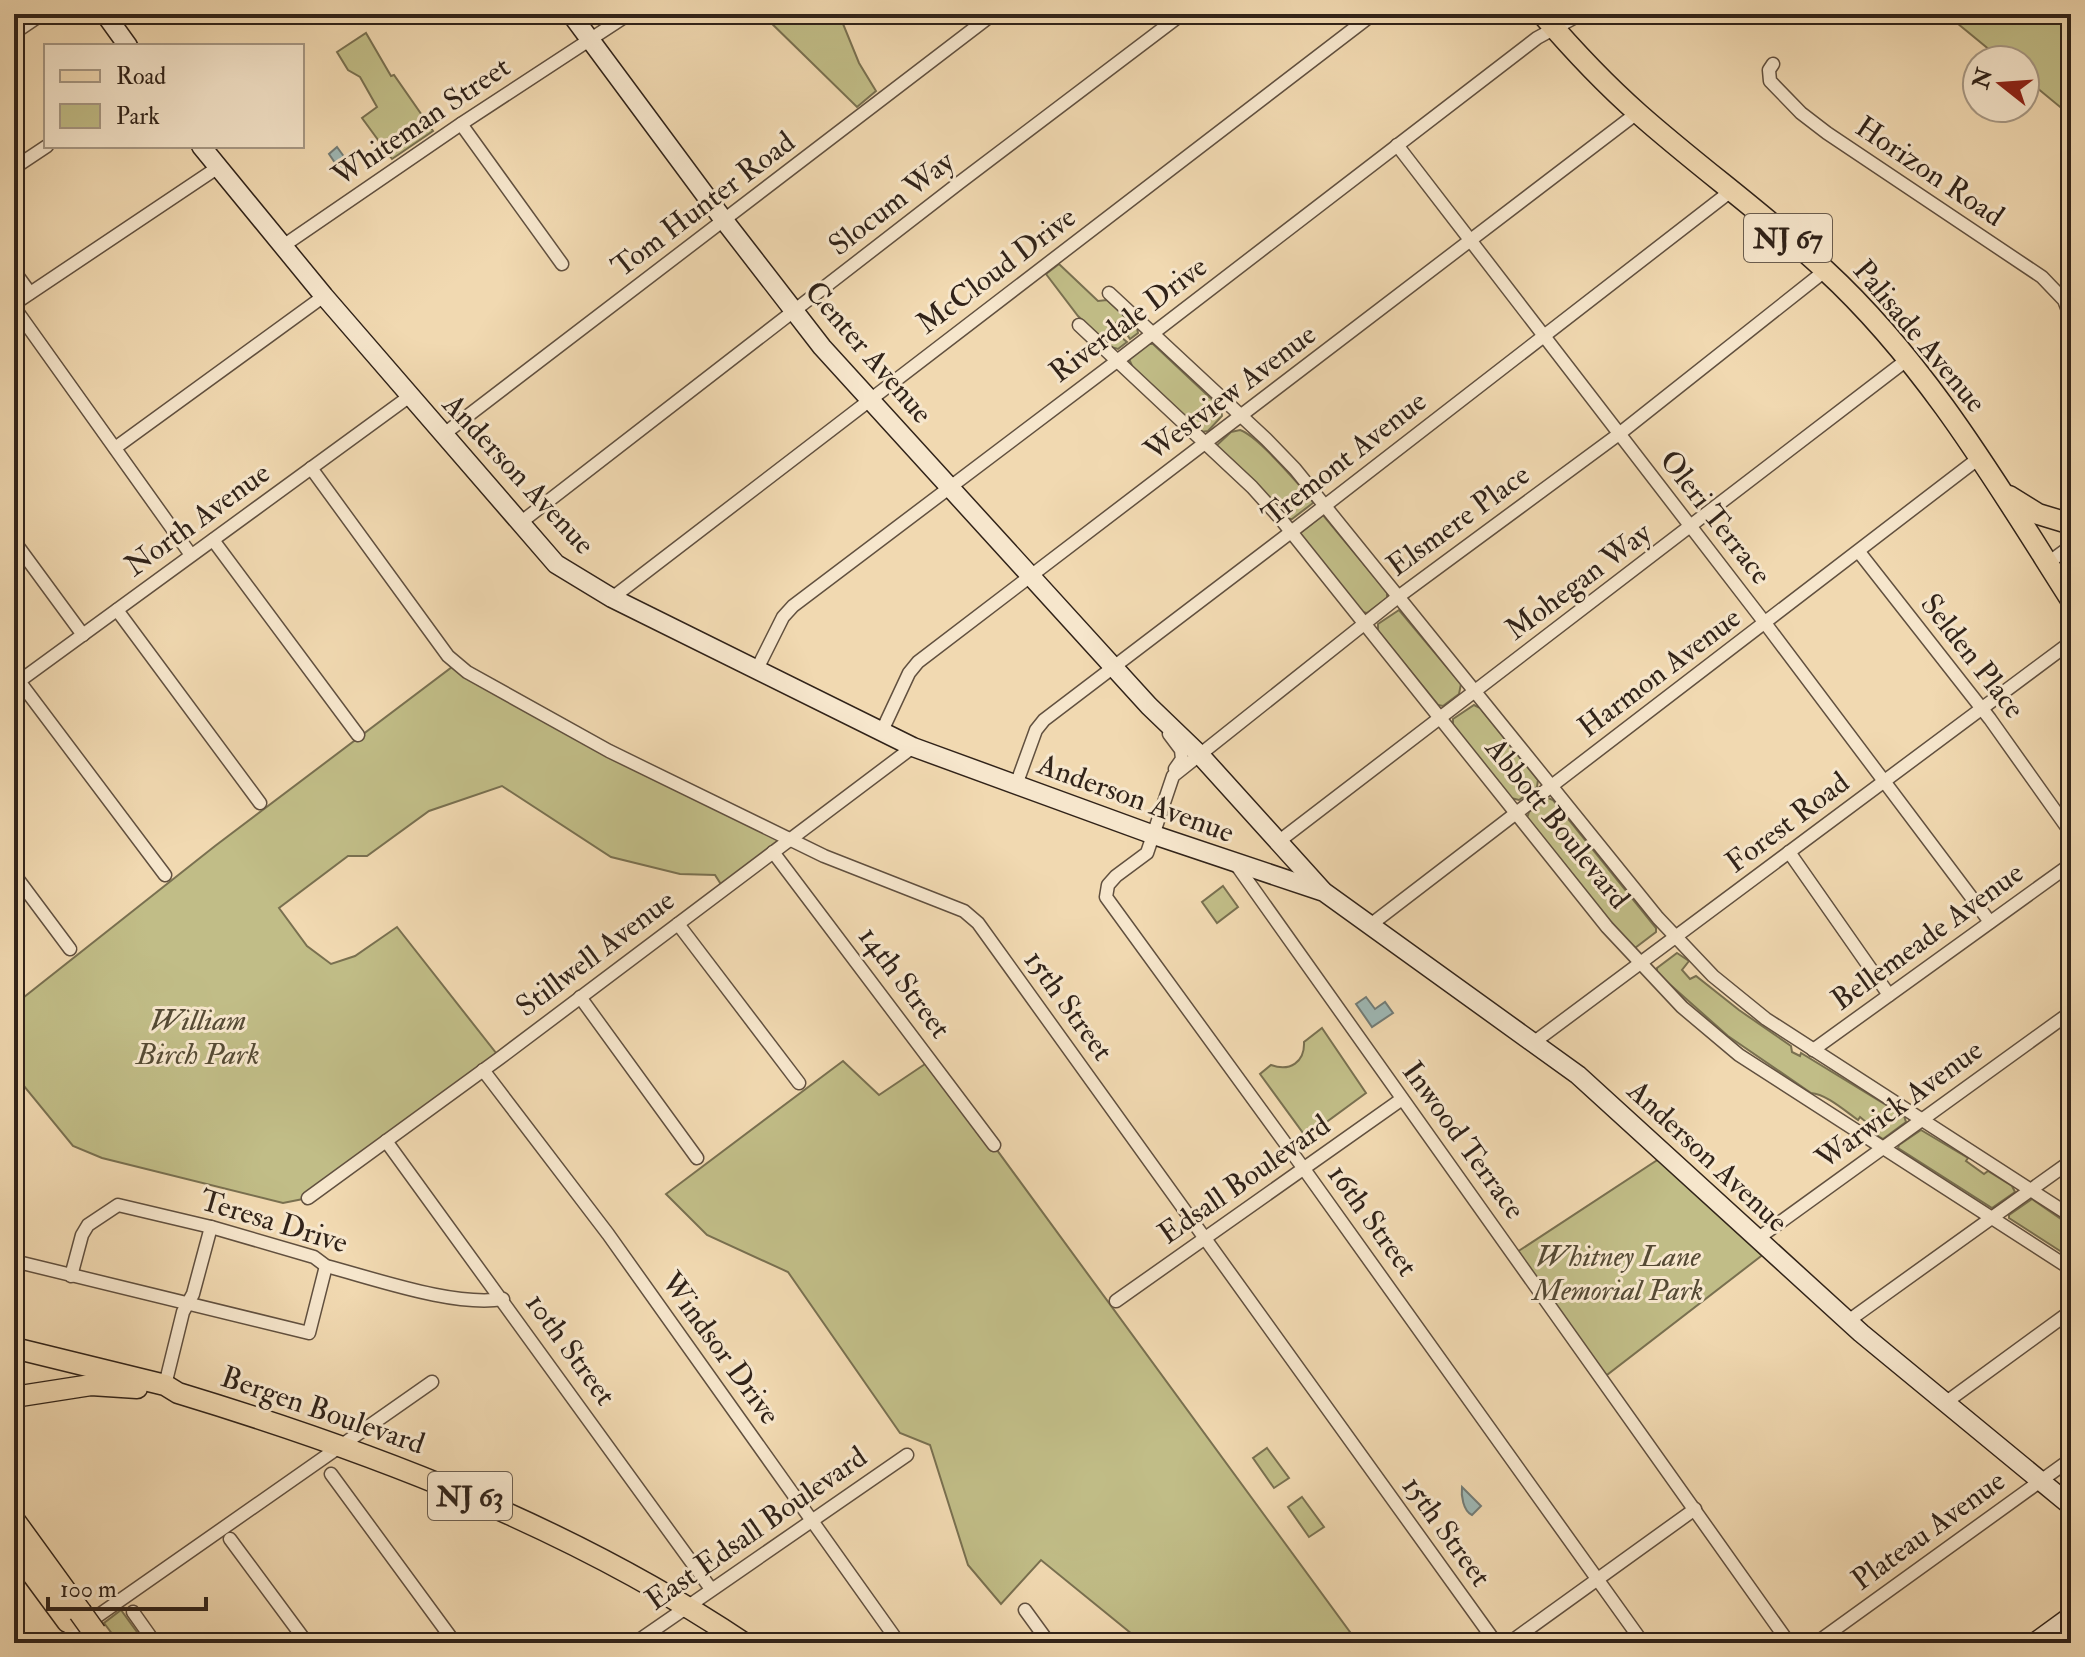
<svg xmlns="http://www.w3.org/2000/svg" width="2085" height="1657" font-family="'IM FELL Double Pica',serif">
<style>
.green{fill:#c1bd87;stroke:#797050;stroke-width:2}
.water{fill:#9eb8b5;stroke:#727c77;stroke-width:2}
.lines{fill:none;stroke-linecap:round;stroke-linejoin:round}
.minor-casing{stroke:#61503f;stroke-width:15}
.secondary-casing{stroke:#312319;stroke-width:21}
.primary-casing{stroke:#312319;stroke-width:23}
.motorway-casing{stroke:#312319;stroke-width:25}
.minor{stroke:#f6e6cc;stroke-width:12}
.secondary{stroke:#f6e6cc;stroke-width:18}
.primary{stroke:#f1d9b1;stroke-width:20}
.motorway{stroke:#f1d9b1;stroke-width:22}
.motorway-bridge-casing{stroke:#312319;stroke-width:25;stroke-linecap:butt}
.motorway-bridge{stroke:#f1d9b1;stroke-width:22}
.labels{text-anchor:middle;stroke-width:6;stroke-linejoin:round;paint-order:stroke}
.shield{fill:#f6e6cc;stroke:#6c5e4f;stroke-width:2}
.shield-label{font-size:28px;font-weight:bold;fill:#312319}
.street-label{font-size:30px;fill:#312319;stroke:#f6e6cc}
.park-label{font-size:30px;font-style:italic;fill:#554a34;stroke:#f6e6cc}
</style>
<rect width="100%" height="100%" fill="#f1d9b1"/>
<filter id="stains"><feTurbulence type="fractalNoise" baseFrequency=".0025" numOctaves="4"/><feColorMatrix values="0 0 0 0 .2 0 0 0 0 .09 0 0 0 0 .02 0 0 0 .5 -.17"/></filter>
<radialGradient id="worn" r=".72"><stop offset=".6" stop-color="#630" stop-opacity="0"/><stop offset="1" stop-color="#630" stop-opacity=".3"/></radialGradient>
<g class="green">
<path d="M762 14H839L859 63 876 91 857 107Z"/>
<path d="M1946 14H2061L2071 25V116L2025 78V60H2002Z"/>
<path d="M366 33 391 76 394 75 433 131 392 159 362 118 377 107 360 77 348 70 337 52Z"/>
<path d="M1059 264 1098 301 1107 300 1137 328 1138 333 1130 339 1118 321 1110 328 1127 342 1118 349 1111 347 1078 316 1046 274Z"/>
<path d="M1148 344H1153L1221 408 1222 416 1208 431 1201 432 1133 368 1129 359Z"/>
<path d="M1240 430C1258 436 1295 481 1311 498L1313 503 1292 519H1288L1216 446 1231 432Z"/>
<path d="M1323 515 1387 592V598L1367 613 1362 612 1301 536 1300 533Z"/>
<path d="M1399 610 1461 684 1459 694 1443 706 1438 705 1378 631V624Z"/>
<path d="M456 664 789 839 724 889 715 875 680 874 611 857 502 786 429 811 367 856H348L279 908 307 946 331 964 355 956 397 927 500 1058 308 1198 283 1203 102 1158 73 1146 14 1074V1005L215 846Z"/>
<path d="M1474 705 1480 708 1538 780 1537 787 1519 800 1511 798 1453 726V719Z"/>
<path d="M1548 798 1553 800 1656 928V932L1635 948 1620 935 1527 818 1529 812Z"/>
<path d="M1223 886 1238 907 1217 923 1202 902Z"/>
<path d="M1677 953 1689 961 1682 970 1690 979 1696 976 1739 1010 1791 1046 1792 1052 1800 1056 1801 1053 1904 1116 1906 1122 1883 1139 1862 1126 1866 1122 1860 1117 1858 1120C1845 1111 1826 1094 1811 1093L1728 1036 1657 973V968Z"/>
<path d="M1322 1028 1366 1093 1306 1137 1260 1074 1271 1065C1290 1072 1305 1062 1304 1042Z"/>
<path d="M931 1060 1358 1643H1143L1041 1560 1001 1604 968 1565 930 1445 900 1433 788 1272 707 1235 666 1194 843 1061 879 1095Z"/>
<path d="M1921 1130 1968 1158 1966 1161 1984 1174 1988 1171 2012 1186 2015 1192 1992 1208 1898 1148 1899 1145Z"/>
<path d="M1665 1155 1769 1250 1603 1378 1514 1254Z"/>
<path d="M2032 1199 2071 1226V1258L2009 1218V1215Z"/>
<path d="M1267 1448 1289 1478 1274 1488 1253 1458Z"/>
<path d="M1302 1497 1324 1527 1309 1537 1288 1507Z"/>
<path d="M121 1610 145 1643H119L104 1623Z"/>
</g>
<g class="water">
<path d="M337 147 353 169 344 176 329 154Z"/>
<path d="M1366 997 1375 1009 1385 1002 1393 1013 1372 1027 1356 1004Z"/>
<path d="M1462 1487 1481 1506 1472 1515C1463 1511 1461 1495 1462 1487Z"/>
</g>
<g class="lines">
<g class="minor-casing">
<g id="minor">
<path d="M14 33 42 14"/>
<path d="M1773 64 1769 70 1770 81 1801 113 1827 133 2042 277 2064 300 2071 318"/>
<path d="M461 124 562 264"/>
<path d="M1397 145 1765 623 1990 922"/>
<path d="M14 168 47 146"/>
<path d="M283 246 461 124 629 14"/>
<path d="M14 271 30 293"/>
<path d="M1109 293 1266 439 1295 469 1658 918 1713 976 1766 1019 2071 1216"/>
<path d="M14 304 217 168"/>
<path d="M14 307 191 555"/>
<path d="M1079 325 1252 487 1280 518 1607 927 1682 1007 1739 1055 2071 1269"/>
<path d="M444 434 993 14"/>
<path d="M115 448 324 296"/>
<path d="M311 468 448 656 467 672 609 751 824 856 964 911 978 923 1496 1643"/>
<path d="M520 523 959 183 1182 14"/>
<path d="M213 540 358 735"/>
<path d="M14 541 83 635"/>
<path d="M1859 552 1990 719 2071 833"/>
<path d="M2048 563 2071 546"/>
<path d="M612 598 1373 14"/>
<path d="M117 610 260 803"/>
<path d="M756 671 783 617 793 606 1117 361 1537 38 1581 14"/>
<path d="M19 681 165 875"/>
<path d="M14 685 410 396"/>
<path d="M881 733 909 673 918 662 1637 113"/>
<path d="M1169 734 1181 750 1182 759 1175 769"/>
<path d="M1016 785 1036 730 1044 720 1291 532 1731 191"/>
<path d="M1278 842 1908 359"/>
<path d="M773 852 994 1145"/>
<path d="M1789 852 1889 995"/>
<path d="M1235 863 1789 1643"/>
<path d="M14 874 70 949"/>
<path d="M678 924 799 1083"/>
<path d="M1369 926 1979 458"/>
<path d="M580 997 697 1158"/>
<path d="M1533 1043 2071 642"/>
<path d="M1813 1050 2071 864"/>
<path d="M483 1070 608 1234 899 1643"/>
<path d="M386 1141 711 1589"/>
<path d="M308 1198 500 1058 913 747"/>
<path d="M1757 1239 2071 1012"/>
<path d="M14 1261 309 1333 326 1266"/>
<path d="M71 1276 82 1235 88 1225 118 1205 211 1227 314 1257 326 1266C376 1279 454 1307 503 1299"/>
<path d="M1116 1301 1402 1099"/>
<path d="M1848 1321 2071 1161"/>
<path d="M165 1385 183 1312 193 1294 211 1227"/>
<path d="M1945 1403 2071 1311"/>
<path d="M331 1474 455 1643"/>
<path d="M230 1539 307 1643"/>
<path d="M1025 1610 1049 1643"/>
<path d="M133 1612 155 1643"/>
<path d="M59 1643 432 1382"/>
<path d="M635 1643 907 1455"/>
<path d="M1509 1643 1695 1509"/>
<path d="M1643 1643 1304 1169 1106 897 1108 885 1116 876 1147 853 1173 776 1398 597 1619 434 1826 270"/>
<path d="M1816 1643 2071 1459"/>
</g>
</g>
<g class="secondary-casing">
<g id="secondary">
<path d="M105 14 128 46"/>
<path d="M571 14 723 219 822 347 1149 706 1200 755 1322 890"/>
<path d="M201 146 324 296 556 564 612 598 913 747 1154 835 1324 892 1578 1075 1861 1333 2071 1506"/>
<path d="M2034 1643 2071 1616"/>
</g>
</g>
<g class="primary-casing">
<g id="primary">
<path d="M1542 14C1572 49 1605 84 1639 114 1700 168 1766 215 1825 270 1927 364 1997 484 2071 600"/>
<path d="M2009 496 2038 514 2071 524"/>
<path d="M14 1348 165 1385 178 1393C376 1453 570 1527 744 1643"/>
<path d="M14 1397 91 1385 137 1388"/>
</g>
</g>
<g class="motorway-casing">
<g id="motorway">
<path d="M14 1521 80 1612"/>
<path d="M26 1564 68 1621"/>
<path d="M83 1642V1643"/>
</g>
</g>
<use href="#minor" class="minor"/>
<use href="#secondary" class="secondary"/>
<use href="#primary" class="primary"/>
<use href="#motorway" class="motorway"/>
<g class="motorway-bridge-casing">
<path id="motorway-bridge" d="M80 1612 95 1633"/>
</g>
<use href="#motorway-bridge" class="motorway-bridge"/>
</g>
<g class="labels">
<g class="shield">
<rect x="1744" y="214" width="88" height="48" rx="6"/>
<rect x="428" y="1472" width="84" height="48" rx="6"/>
</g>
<g class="shield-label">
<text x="1788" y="248">NJ 67</text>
<text x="470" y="1506">NJ 63</text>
</g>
<g class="street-label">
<text transform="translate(421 121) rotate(-34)" y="10">Whiteman Street</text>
<text transform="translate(1930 171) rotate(34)" y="10">Horizon Road</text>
<text transform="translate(891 203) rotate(-38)" y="10">Slocum Way</text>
<text transform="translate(703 204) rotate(-37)" y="10">Tom Hunter Road</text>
<text transform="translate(996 270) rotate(-37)" y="10">McCloud Drive</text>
<text transform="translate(1128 319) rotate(-37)" y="10">Riverdale Drive</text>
<text transform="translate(1920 336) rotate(50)" y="10">Palisade Avenue</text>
<text transform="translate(869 352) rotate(49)" y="10">Center Avenue</text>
<text transform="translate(1230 392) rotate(-37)" y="10">Westview Avenue</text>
<text transform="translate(1344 458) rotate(-38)" y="10">Tremont Avenue</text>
<text transform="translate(519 474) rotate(47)" y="10">Anderson Avenue</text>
<text transform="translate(1716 517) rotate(52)" y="10">Oleri Terrace</text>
<text transform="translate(197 519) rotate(-36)" y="10">North Avenue</text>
<text transform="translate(1458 520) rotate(-36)" y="10">Elsmere Place</text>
<text transform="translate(1578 581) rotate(-37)" y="10">Mohegan Way</text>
<text transform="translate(1973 656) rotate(52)" y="10">Selden Place</text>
<text transform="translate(1659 672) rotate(-37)" y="10">Harmon Avenue</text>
<text transform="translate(1136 798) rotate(20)" y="10">Anderson Avenue</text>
<text transform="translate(1787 822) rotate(-37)" y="10">Forest Road</text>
<text transform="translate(1558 823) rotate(51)" y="10">Abbott Boulevard</text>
<text transform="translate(1927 936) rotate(-36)" y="10">Bellemeade Avenue</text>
<text transform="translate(595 953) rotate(-37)" y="10">Stillwell Avenue</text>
<text transform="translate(905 982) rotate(53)" y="10">14th Street</text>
<text transform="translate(1069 1005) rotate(54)" y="10">15th Street</text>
<text transform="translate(1899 1104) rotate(-36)" y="10">Warwick Avenue</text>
<text transform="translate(1464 1140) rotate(54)" y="10">Inwood Terrace</text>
<text transform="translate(1708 1156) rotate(43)" y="10">Anderson Avenue</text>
<text transform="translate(1244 1179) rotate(-35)" y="10">Edsall Boulevard</text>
<text transform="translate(1373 1220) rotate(54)" y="10">16th Street</text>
<text transform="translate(274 1221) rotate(17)" y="10">Teresa Drive</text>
<text transform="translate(721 1348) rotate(54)" y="10">Windsor Drive</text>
<text transform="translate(571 1349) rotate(54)" y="10">10th Street</text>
<text transform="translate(323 1410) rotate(19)" y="10">Bergen Boulevard</text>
<text transform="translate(756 1528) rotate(-35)" y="10">East Edsall Boulevard</text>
<text transform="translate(1928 1530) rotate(-36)" y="10">Plateau Avenue</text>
<text transform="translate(1447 1531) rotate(54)" y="10">15th Street</text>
</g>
<g class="park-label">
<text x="198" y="1030">William<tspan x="198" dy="34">Birch Park</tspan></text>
<text x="1618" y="1266">Whitney Lane<tspan x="1618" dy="34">Memorial Park</tspan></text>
</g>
</g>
<rect width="2085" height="1657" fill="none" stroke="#f1d9b1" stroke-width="48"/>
<rect x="16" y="16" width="2053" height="1625" fill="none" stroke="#312319" stroke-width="4"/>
<rect x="24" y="24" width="2037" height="1609" fill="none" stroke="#312319" stroke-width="2"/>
<rect x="44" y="44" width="260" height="104" fill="#f6e6cc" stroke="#a79884" stroke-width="2"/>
<rect x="60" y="70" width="40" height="12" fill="#f1d9b1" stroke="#a79884" stroke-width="2"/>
<text x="116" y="84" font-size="24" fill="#312319">Road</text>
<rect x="60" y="104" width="40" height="24" fill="#c1bd87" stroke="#a79884" stroke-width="2"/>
<text x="116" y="124" font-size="24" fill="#312319">Park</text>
<g transform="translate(2001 84) rotate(287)"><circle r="38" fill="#f6e6cc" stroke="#a79884" stroke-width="2"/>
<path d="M0-6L14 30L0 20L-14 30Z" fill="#8f2418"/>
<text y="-12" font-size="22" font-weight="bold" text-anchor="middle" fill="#312319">N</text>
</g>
<path d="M48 1597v12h158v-12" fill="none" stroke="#312319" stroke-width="4"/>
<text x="60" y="1597" font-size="24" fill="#312319" stroke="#f6e6cc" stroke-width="6" paint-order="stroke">100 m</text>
<rect width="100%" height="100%" filter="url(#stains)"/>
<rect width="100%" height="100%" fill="url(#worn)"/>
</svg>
